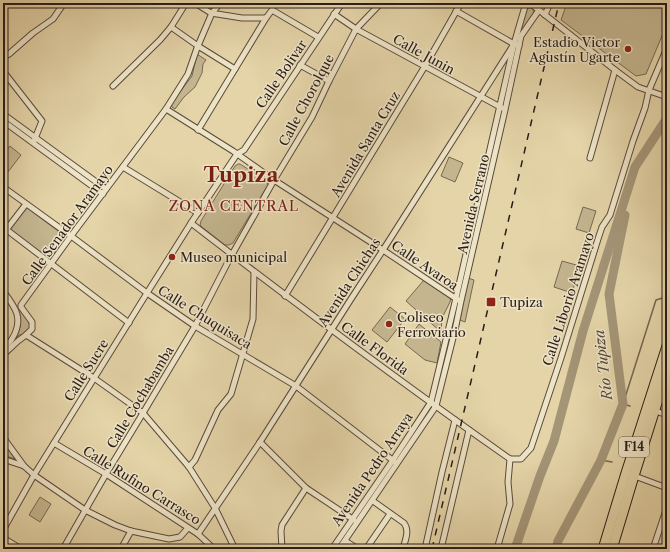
<svg xmlns="http://www.w3.org/2000/svg" width="670" height="552" font-family="'Libre Caslon Text',serif">
<style>
.green{fill:#c4b58f;stroke:#766853}
.lines{fill:none;stroke-linecap:round;stroke-linejoin:round}
.stream{stroke:#736551;stroke-width:1.5}
.river{stroke:#a49577;stroke-width:9}
.street-casing{stroke:#584a3b;stroke-width:7}
.highway-casing{stroke:#291c17;stroke-width:11}
.street{stroke:#ede3c6;stroke-width:5}
.highway{stroke:#e4d4a8;stroke-width:9}
.rail{stroke:#291c17;stroke-width:1.5;stroke-dasharray:7 7;stroke-linecap:butt}
.poi-dot{fill:#8f2418;stroke:#ede3c6;stroke-width:1.5}
.labels{text-anchor:middle;stroke-width:3;stroke-linejoin:round;paint-order:stroke}
.shield{fill:#ede3c6;stroke:#64584c;stroke-width:1}
.shield-label{font-size:12px;font-weight:bold;fill:#291c17}
.poi-label{font-size:13px;fill:#291c17;stroke:#ede3c6;text-anchor:start}
.street-label{font-size:13px;fill:#291c17;stroke:#ede3c6}
.neighbourhood-label{font-size:14px;letter-spacing:1px;fill:#7a1f14;stroke:#ede3c6}
.water-label{font-size:14px;font-style:italic;fill:#544639;stroke:#ede3c6}
.town-label{font-size:21px;font-weight:bold;fill:#7a1f14;stroke:#ede3c6}
</style>
<rect width="100%" height="100%" fill="#e4d4a8"/>
<filter id="stains"><feTurbulence type="fractalNoise" baseFrequency=".005" numOctaves="4"/><feColorMatrix values="0 0 0 0 .2 0 0 0 0 .09 0 0 0 0 .02 0 0 0 .5 -.17"/></filter>
<radialGradient id="worn" r=".72"><stop offset=".6" stop-color="#630" stop-opacity="0"/><stop offset="1" stop-color="#630" stop-opacity=".3"/></radialGradient>
<g class="green">
<path d="M567 3H667V24L646 74 636 76 561 20Z"/>
<path d="M529 8H532L534 12 533 16 521 31 525 11Z"/>
<path d="M197 54 206 60 203 64 202 73 195 87 184 97 175 109 172 107 171 104 192 76Z"/>
<path d="M10 146 21 155 8 172 3 169V155Z"/>
<path d="M449 157 463 163 455 182 441 176Z"/>
<path d="M238 164H240L267 181 268 185 233 243 229 245H225L202 227 200 225 201 221 235 166Z"/>
<path d="M26 207 66 237 50 260 9 230Z"/>
<path d="M583 207 596 211 589 233 576 229Z"/>
<path d="M562 261 580 266 572 293 554 287Z"/>
<path d="M468 278 474 280 465 322 460 320Z"/>
<path d="M424 280 451 297 450 302 442 318 441 332 406 301Z"/>
<path d="M15 305C21 312 30 319 30 328L25 334 19 335 16 338 7 350C13 340 23 330 20 317 19 313 16 309 15 305Z"/>
<path d="M390 307 405 319 387 342 372 330Z"/>
<path d="M419 324 441 342 437 363 425 360 405 344Z"/>
<path d="M3 445H6L15 459 3 455Z"/>
<path d="M40 497 51 504 40 522 29 515Z"/>
</g>
<g class="lines">
<g class="stream">
<path d="M630 406 623 404 656 300 666 297 667 295"/>
<path d="M601 460 612 462"/>
</g>
<g class="river">
<path d="M515 549 540 476 554 441 583 331 635 167 667 118"/>
<path d="M556 549 558 541 601 460 623 404 609 294 625 215"/>
</g>
<g class="street-casing">
<g id="street">
<path d="M195 3 211 13 242 18H266L272 10 318 37"/>
<path d="M530 3 615 70 638 87 667 97"/>
<path d="M456 11 514 44"/>
<path d="M334 14 356 29 502 108"/>
<path d="M545 15 550 3"/>
<path d="M171 27 198 46 235 69"/>
<path d="M3 57 9 54 33 33 53 19 64 3"/>
<path d="M300 65 329 81"/>
<path d="M3 71 42 121 34 141"/>
<path d="M113 86 160 40 171 27 186 3"/>
<path d="M166 109 233 151 274 180 383 250 458 300"/>
<path d="M3 114 106 189"/>
<path d="M3 121 103 194"/>
<path d="M198 130 235 69 266 18"/>
<path d="M590 158 615 70"/>
<path d="M123 167 198 213"/>
<path d="M3 187 71 236 147 293 195 326 296 386 395 462"/>
<path d="M191 223C296 304 402 383 510 459"/>
<path d="M3 227 129 323"/>
<path d="M3 234 26 204"/>
<path d="M3 291C16 308 24 319 12 339 9 344 4 346 3 352"/>
<path d="M285 296 425 66 461 3"/>
<path d="M26 335 94 378 143 413 189 467 215 508 235 549"/>
<path d="M3 355 18 341 26 335 32 329V322L21 307V305L71 236 166 109 188 74 197 48 212 13 217 7 219 3"/>
<path d="M653 410 667 415"/>
<path d="M3 430 5 440 24 466 34 475 85 510 115 525 131 531 169 539 180 537 188 528"/>
<path d="M260 442 306 488 354 520"/>
<path d="M54 443 106 474 198 534 214 549"/>
<path d="M3 459 24 466"/>
<path d="M189 467 195 460 218 410 231 394 253 319 254 272"/>
<path d="M632 475 667 488"/>
<path d="M373 501 404 523C410 531 405 540 403 549"/>
<path d="M3 530 34 475 147 293 191 223 237 154 244 150 342 3"/>
<path d="M198 534 260 442 351 299 383 250 514 44 519 46"/>
<path d="M3 538 21 549"/>
<path d="M345 541 358 549"/>
<path d="M63 549 106 474 143 413 195 326 229 260 274 180 312 117 329 81 356 29 381 3"/>
<path d="M121 549 131 531"/>
<path d="M282 549 281 531 282 525 306 488"/>
<path d="M332 549 393 460 431 402 456 298 514 44 526 3"/>
<path d="M339 549 436 406 455 330 461 301 505 110 521 36 539 10"/>
<path d="M366 549 390 514"/>
<path d="M425 549 442 472 455 420"/>
<path d="M441 549 469 430"/>
<path d="M497 549 510 504 508 482 510 459H521L531 448 561 358 598 239 602 227 610 215 633 141 645 108 649 90 667 48"/>
<path d="M653 549 667 507"/>
</g>
</g>
<g class="highway-casing">
<g id="highway">
<path d="M603 549 626 473 667 346"/>
<path d="M612 549 634 476 667 371"/>
</g>
</g>
<use href="#street" class="street"/>
<use href="#highway" class="highway"/>
<path class="rail" d="M432 549 559 3"/>
</g>
<g class="poi-dot">
<circle cx="628" cy="49" r="4"/>
<circle cx="172" cy="257" r="4"/>
<rect x="486" y="297" width="10" height="10" rx="2"/>
<circle cx="389" cy="324" r="4"/>
</g>
<g class="labels">
<rect class="shield" x="619" y="437" width="30" height="20" rx="3"/>
<g class="shield-label">
<text x="634" y="451">F14</text>
</g>
<g class="poi-label">
<text x="620" y="47" text-anchor="end">Estadio Victor<tspan x="620" dy="15">Agustín Ugarte</tspan></text>
<text x="180" y="262">Museo municipal</text>
<text x="500" y="307">Tupiza</text>
<text x="397" y="322">Coliseo<tspan x="397" dy="15">Ferroviario</tspan></text>
</g>
<g class="street-label">
<text transform="translate(424 54) rotate(29)" y="5">Calle Junin</text>
<text transform="translate(281 74) rotate(-56)" y="5">Calle Bolivar</text>
<text transform="translate(306 100) rotate(-62)" y="5">Calle Chorolque</text>
<text transform="translate(365 144) rotate(-59)" y="5">Avenida Santa Cruz</text>
<text transform="translate(473 204) rotate(-77)" y="5">Avenida Serrano</text>
<text transform="translate(67 225) rotate(-54)" y="5">Calle Senador Aramayo</text>
<text transform="translate(425 265) rotate(34)" y="5">Calle Avaroa</text>
<text transform="translate(349 282) rotate(-57)" y="5">Avenida Chichas</text>
<text transform="translate(568 299) rotate(-72)" y="5">Calle Liborio Aramayo</text>
<text transform="translate(205 317) rotate(32)" y="5">Calle Chuquisaca</text>
<text transform="translate(375 348) rotate(36)" y="5">Calle Florida</text>
<text transform="translate(86 370) rotate(-58)" y="5">Calle Sucre</text>
<text transform="translate(140 397) rotate(-59)" y="5">Calle Cochabamba</text>
<text transform="translate(372 469) rotate(-56)" y="5">Avenida Pedro Arraya</text>
<text transform="translate(142 485) rotate(32)" y="5">Calle Rufino Carrasco</text>
</g>
<g class="neighbourhood-label">
<text x="234" y="211">ZONA CENTRAL</text>
</g>
<g class="water-label">
<text transform="translate(603 365) rotate(-97)" y="5">Río Tupiza</text>
</g>
<g class="town-label">
<text x="241" y="182">Tupiza</text>
</g>
</g>
<rect width="670" height="552" fill="none" stroke="#e4d4a8" stroke-width="16"/>
<rect x="4" y="4" width="662" height="544" fill="none" stroke="#291c17" stroke-width="2"/>
<rect x="8" y="8" width="654" height="536" fill="none" stroke="#291c17"/>
<rect width="100%" height="100%" filter="url(#stains)"/>
<rect width="100%" height="100%" fill="url(#worn)"/>
</svg>
